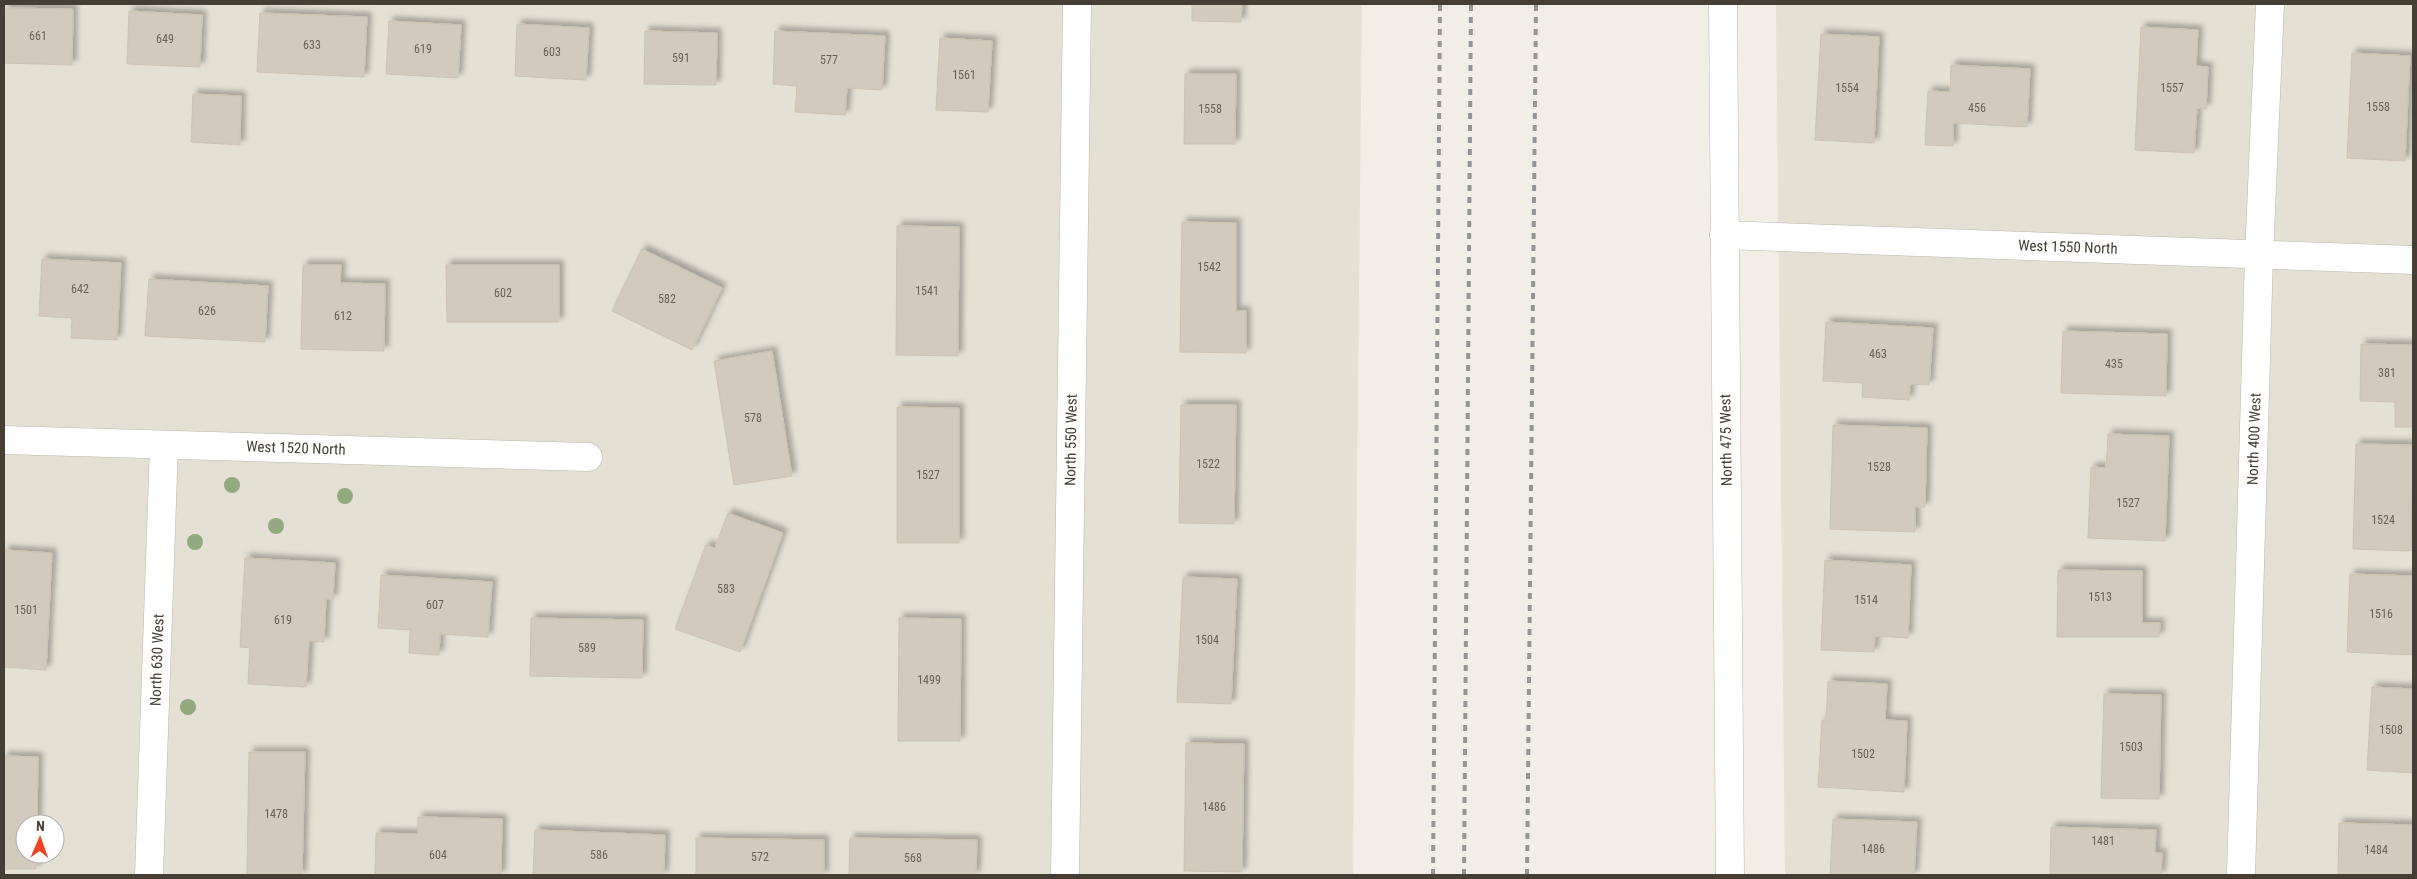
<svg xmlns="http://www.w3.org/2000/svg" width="2417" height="879" font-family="'Roboto Condensed',sans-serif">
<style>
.residential{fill:#e5e0d4;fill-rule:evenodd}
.building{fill:#d2cabc;stroke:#cdc2b0;filter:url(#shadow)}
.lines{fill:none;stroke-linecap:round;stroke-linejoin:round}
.street-casing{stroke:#bcb6a9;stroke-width:29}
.street{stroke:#fff;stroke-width:28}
.rail{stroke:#959595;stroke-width:4;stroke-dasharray:6 6;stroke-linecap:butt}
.tree{fill:#93a980}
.labels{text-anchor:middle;stroke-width:4.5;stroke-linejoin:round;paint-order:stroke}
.number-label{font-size:12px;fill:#686157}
.street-label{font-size:15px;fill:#443e35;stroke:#fff}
</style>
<defs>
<filter id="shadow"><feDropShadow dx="4.5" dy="-4.5" stdDeviation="2.5" flood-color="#0004"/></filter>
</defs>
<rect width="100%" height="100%" fill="#f2eee6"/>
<g class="residential">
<path d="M4 4H1362L1353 875H4ZM25 824H55V854H25Z"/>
<path d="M1776 4H2413V875H1785Z"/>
</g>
<g class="building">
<path d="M1192 4H1242L1241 22 1192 21Z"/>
<path d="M4 8 73 9 72 65 4 63Z"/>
<path d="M129 11 202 15 200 67 127 64Z"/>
<path d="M260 13 367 17 364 77 257 72Z"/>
<path d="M389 21 461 25 458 78 386 74Z"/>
<path d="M517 24 589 28 586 80 515 76Z"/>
<path d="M2141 27 2198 30 2196 66 2208 67 2206 109 2197 108 2194 153 2135 150Z"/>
<path d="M645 31 717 33 716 85 644 84Z"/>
<path d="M775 31 885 36 882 90 847 88 845 115 795 112 797 86 773 84Z"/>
<path d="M1821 34 1879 37 1874 143 1815 140Z"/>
<path d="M940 38 992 41 988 112 936 110Z"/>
<path d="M2352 53 2410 56 2405 161 2347 158Z"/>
<path d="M1951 65 2030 69 2027 127 1953 123V146L1925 145 1928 91 1950 92Z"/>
<path d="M1185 74H1236L1235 144H1184Z"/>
<path d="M193 94 241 96 240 145 191 142Z"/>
<path d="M1182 222 1236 223V311H1246V353L1180 352Z"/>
<path d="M897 226 959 227 958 356 896 355Z"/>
<path d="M642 249 722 288 692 350 612 311Z"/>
<path d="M42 259 121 263 117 340 71 338 72 318 39 316Z"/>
<path d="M303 265H341L340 283 385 284 384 351 301 349Z"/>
<path d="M446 265H559V322H447Z"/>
<path d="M149 279 268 286 265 342 145 336Z"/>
<path d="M1826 322 1933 328 1929 385 1910 384 1909 400 1862 397 1863 383 1823 381Z"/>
<path d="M2063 331 2167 334 2166 396 2061 393Z"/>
<path d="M2361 344 2413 345V427H2395V402L2360 401Z"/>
<path d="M772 351 792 476 734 485 714 361Z"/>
<path d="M1181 405H1236L1234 524 1179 523Z"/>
<path d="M897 407 959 408V543H897Z"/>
<path d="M1833 425 1927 428 1925 507H1915V532L1830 529Z"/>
<path d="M2108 434 2169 436 2165 541 2088 538 2091 467 2106 468Z"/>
<path d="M2356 444 2413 445 2411 551 2353 549Z"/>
<path d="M728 513 783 533 740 652 675 629 706 545 715 548Z"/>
<path d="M4 550 52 553 46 670 4 667Z"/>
<path d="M245 558 335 563 333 599H326L324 642 309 641 306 687 248 684 250 648 240 647Z"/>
<path d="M1825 560 1911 565 1908 638 1875 636 1874 652 1821 650Z"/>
<path d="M2058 570 2142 571V623H2160L2159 637H2057Z"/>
<path d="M2350 574 2413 576V655L2347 652Z"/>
<path d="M381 575 492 582 488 637 440 634 439 655 409 653 410 630 378 628Z"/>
<path d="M1183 577 1237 579 1231 704 1177 702Z"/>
<path d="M531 618 643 620 642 678 530 676Z"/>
<path d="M899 618 961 619 960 741H898Z"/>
<path d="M1828 681 1887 684 1885 720 1907 721 1904 792 1818 787 1822 720 1826 721Z"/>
<path d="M2372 687 2413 689V773L2367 770Z"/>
<path d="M2104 694 2161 695 2159 799 2101 798Z"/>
<path d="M1186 743 1244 744 1242 872 1184 871Z"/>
<path d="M249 752H305L302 875H247Z"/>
<path d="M4 756 38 757 37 824H25V854H36V869H4Z"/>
<path d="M418 817 502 819 501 875H375L376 833 418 834Z"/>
<path d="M1833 819 1917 822 1914 875H1830Z"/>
<path d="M2339 823 2413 825V875H2338Z"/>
<path d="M2051 827 2156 830 2155 853H2162L2161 875H2050Z"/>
<path d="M535 830 665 835 664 875H533Z"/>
<path d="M696 838 824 840V875H696Z"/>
<path d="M850 838 977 840 976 875H849Z"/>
</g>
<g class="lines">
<g class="street-casing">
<g id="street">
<path d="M1723 4 1730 875"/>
<path d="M1724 235 2413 260"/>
<path d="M4 440 588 457"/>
<path d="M149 875 164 445"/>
<path d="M1065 875 1077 4"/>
<path d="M2241 875 2259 256 2270 4"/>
</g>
</g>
<use href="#street" class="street"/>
<g class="rail">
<path d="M1433 875 1440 4"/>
<path d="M1464 875 1471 4"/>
<path d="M1527 875 1536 4"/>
</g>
</g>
<g class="tree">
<circle cx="232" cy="485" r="8"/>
<circle cx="345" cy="496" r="8"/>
<circle cx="276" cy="526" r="8"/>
<circle cx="195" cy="542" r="8"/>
<circle cx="188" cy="707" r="8"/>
</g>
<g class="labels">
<g class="number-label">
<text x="38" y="40">661</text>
<text x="165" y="43">649</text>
<text x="312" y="49">633</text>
<text x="423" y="53">619</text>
<text x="552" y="56">603</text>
<text x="681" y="62">591</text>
<text x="829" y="64">577</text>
<text x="964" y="79">1561</text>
<text x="1847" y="92">1554</text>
<text x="2172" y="92">1557</text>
<text x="2378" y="111">1558</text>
<text x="1977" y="112">456</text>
<text x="1210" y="113">1558</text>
<text x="1209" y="271">1542</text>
<text x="80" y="293">642</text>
<text x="927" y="295">1541</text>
<text x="503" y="297">602</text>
<text x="667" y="303">582</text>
<text x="207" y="315">626</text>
<text x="343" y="320">612</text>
<text x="1878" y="358">463</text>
<text x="2114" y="368">435</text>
<text x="2387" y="377">381</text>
<text x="753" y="422">578</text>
<text x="1208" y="468">1522</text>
<text x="1879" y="471">1528</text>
<text x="928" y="479">1527</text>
<text x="2128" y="507">1527</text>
<text x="2383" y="524">1524</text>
<text x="726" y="593">583</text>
<text x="2100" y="601">1513</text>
<text x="1866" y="604">1514</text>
<text x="435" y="609">607</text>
<text x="26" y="614">1501</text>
<text x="2381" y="618">1516</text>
<text x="283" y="624">619</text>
<text x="1207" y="644">1504</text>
<text x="587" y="652">589</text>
<text x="929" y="684">1499</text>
<text x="2391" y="734">1508</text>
<text x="2131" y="751">1503</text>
<text x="1863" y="758">1502</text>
<text x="1214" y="811">1486</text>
<text x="276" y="818">1478</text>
<text x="2103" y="845">1481</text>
<text x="1873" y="853">1486</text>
<text x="2376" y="854">1484</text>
<text x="438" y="859">604</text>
<text x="599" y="859">586</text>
<text x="760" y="861">572</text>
<text x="913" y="862">568</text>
</g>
<g class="street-label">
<text transform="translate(2068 247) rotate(2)" y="5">West 1550 North</text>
<text transform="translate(2254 439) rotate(-88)" y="5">North 400 West</text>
<text transform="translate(1071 440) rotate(-89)" y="5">North 550 West</text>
<text transform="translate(1726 440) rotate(-91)" y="5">North 475 West</text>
<text transform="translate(296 448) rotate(2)" y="5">West 1520 North</text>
<text transform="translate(157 660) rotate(-88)" y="5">North 630 West</text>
</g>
</g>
<rect width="2417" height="879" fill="none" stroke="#443e35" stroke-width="10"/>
<g transform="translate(40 839) rotate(2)"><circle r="24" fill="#ffffff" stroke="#b4b2ae"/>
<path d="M0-4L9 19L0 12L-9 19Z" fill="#ec4422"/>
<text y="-8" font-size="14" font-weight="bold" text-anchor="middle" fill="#443e35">N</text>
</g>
</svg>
